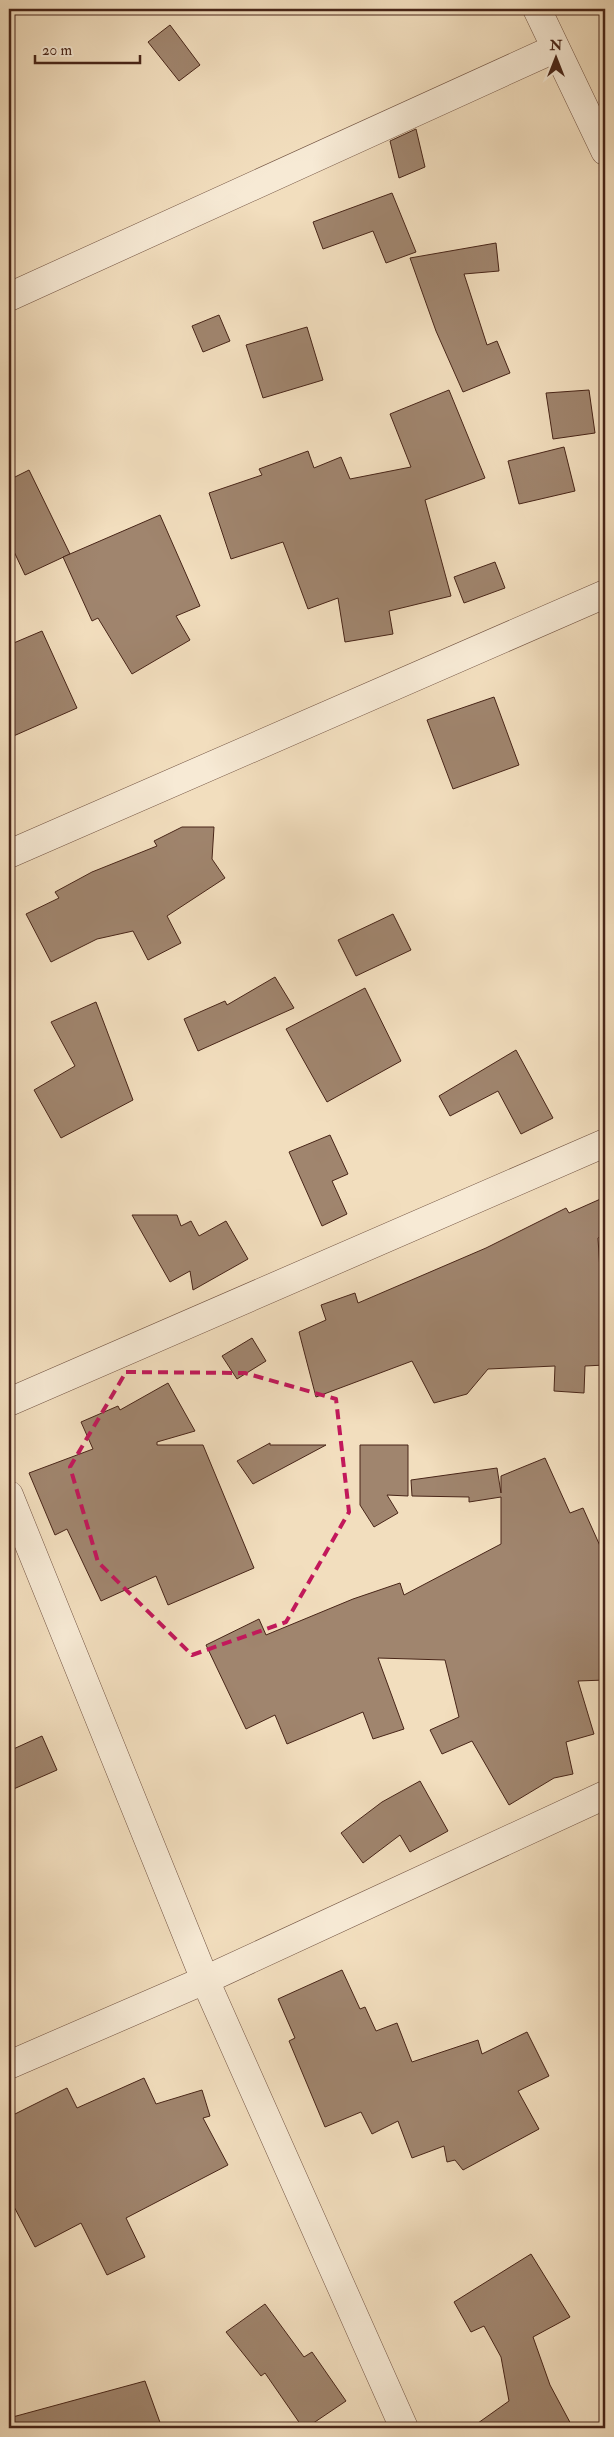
<svg xmlns="http://www.w3.org/2000/svg" width="614" height="2437" font-family="'IM FELL Double Pica',serif">
<style>
.building{fill:#a0856e;stroke:#482518}
.lines{fill:none;stroke-linecap:round;stroke-linejoin:round}
.minor-casing{stroke:#725342;stroke-width:29}
.minor{stroke:#f7ead5;stroke-width:28}
.marked{fill:none;stroke:#c2185b;stroke-width:4;stroke-dasharray:10 6;stroke-linejoin:round}
</style>
<rect width="100%" height="100%" fill="#f2debe"/>
<filter id="stains"><feTurbulence type="fractalNoise" baseFrequency=".004" numOctaves="4"/><feColorMatrix values="0 0 0 0 .2 0 0 0 0 .09 0 0 0 0 .02 0 0 0 .5 -.17"/></filter>
<radialGradient id="worn" r=".72"><stop offset=".6" stop-color="#630" stop-opacity="0"/><stop offset="1" stop-color="#630" stop-opacity=".3"/></radialGradient>
<g class="building">
<path d="M170 25 200 65 179 81 148 42Z"/>
<path d="M416 129 425 167 399 178 390 141Z"/>
<path d="M392 193 416 252 386 263 373 231 323 249 313 222Z"/>
<path d="M496 243 499 271 464 274 487 345 497 341 510 373 463 392 436 331 410 258Z"/>
<path d="M219 315 230 341 203 352 192 326Z"/>
<path d="M307 327 323 380 263 398 246 345Z"/>
<path d="M449 390 485 478 425 500 451 596 389 611 393 634 345 642 338 598 308 609 283 542 231 559 209 493 262 475 259 469 308 451 314 468 341 457 350 479 411 467 390 414Z"/>
<path d="M589 390 595 433 553 439 546 393Z"/>
<path d="M564 447 575 491 519 504 508 461Z"/>
<path d="M29 470 70 554 25 575 9 541V480Z"/>
<path d="M160 515 200 606 176 616 190 640 132 674 98 618 92 621 63 557Z"/>
<path d="M495 562 505 588 464 603 454 577Z"/>
<path d="M42 631 77 708 9 738V645Z"/>
<path d="M494 697 519 765 453 789 427 720Z"/>
<path d="M182 827H214L212 859 225 878 167 916 181 943 148 960 133 931 97 939 51 962 26 914 59 898 55 892 92 872 157 846 154 841Z"/>
<path d="M393 914 411 950 356 976 338 940Z"/>
<path d="M275 977 294 1008 198 1051 184 1019 225 1001 227 1005Z"/>
<path d="M365 988 401 1061 327 1102 286 1029Z"/>
<path d="M96 1002 133 1100 61 1138 34 1090 75 1066 51 1022Z"/>
<path d="M516 1050 553 1118 521 1134 498 1091 450 1116 439 1096Z"/>
<path d="M330 1135 348 1174 332 1181 347 1214 322 1226 289 1152Z"/>
<path d="M605 1197V1234L598 1238 603 1320 605 1319V1365L585 1366 584 1393 554 1391 555 1366 488 1369 467 1394 434 1403 412 1361 316 1397 299 1332 326 1320 321 1305 355 1293 358 1303 486 1248 566 1208 569 1213Z"/>
<path d="M132 1215H177L181 1226 191 1221 199 1236 226 1221 248 1259 193 1290 190 1271 170 1282Z"/>
<path d="M252 1338 266 1361 237 1379 222 1356Z"/>
<path d="M168 1383 195 1431 157 1442V1445H203L254 1568 168 1605 156 1576 101 1601 67 1529 55 1535 29 1473 93 1449 81 1422 118 1406 120 1410Z"/>
<path d="M270 1443V1445H326L253 1484 237 1461Z"/>
<path d="M360 1445H408V1496L387 1495 398 1513 374 1527 360 1505Z"/>
<path d="M545 1458 570 1513 583 1508 605 1557V1680L578 1681 594 1734 566 1742 573 1774 554 1778 509 1805 472 1741 442 1754 430 1730 459 1717 445 1660 378 1658 404 1729 373 1739 363 1712 287 1744 275 1715 246 1729 206 1645 259 1619 266 1635 353 1599 400 1583 404 1595 501 1544V1497L469 1502V1497L412 1496 411 1480 497 1468 501 1493V1476Z"/>
<path d="M42 1736 57 1770 9 1791V1751Z"/>
<path d="M420 1781 448 1831 410 1852 400 1835 363 1863 341 1833 382 1802Z"/>
<path d="M342 1970 360 2009 365 2007 376 2031 397 2023 412 2062 478 2040 482 2054 527 2032 549 2076 518 2091 539 2129 463 2170 455 2160 447 2162 444 2146 412 2158 398 2121 372 2134 361 2112 325 2127 289 2041 295 2038 278 1999Z"/>
<path d="M144 2078 156 2104 202 2090 210 2116 203 2118 228 2165 126 2218 145 2257 107 2275 81 2223 35 2247 9 2197V2117L67 2088 77 2108Z"/>
<path d="M531 2254 570 2317 533 2337 550 2385 573 2428H471L509 2401 501 2357 484 2326 471 2332 454 2302Z"/>
<path d="M265 2304 304 2357 312 2352 346 2401 306 2428H303L265 2373 261 2376 226 2332Z"/>
<path d="M145 2381 162 2428H9V2418Z"/>
</g>
<g class="lines">
<g class="minor-casing">
<g id="minor">
<path d="M537 9 605 151"/>
<path d="M9 297 554 49"/>
<path d="M9 854 605 594"/>
<path d="M9 1402 605 1143"/>
<path d="M9 1495 205 1980 404 2428"/>
<path d="M9 2065 205 1980 605 1795"/>
</g>
</g>
<use href="#minor" class="minor"/>
</g>
<path class="marked" d="M126 1372 245 1373 336 1399 349 1512 286 1622 192 1655 98 1562 70 1467Z"/>
<rect width="614" height="2437" fill="none" stroke="#f2debe" stroke-width="30"/>
<rect x="10" y="10" width="594" height="2417" fill="none" stroke="#482518" stroke-width="2.5"/>
<rect x="15" y="15" width="584" height="2407" fill="none" stroke="#482518"/>
<g transform="translate(556 58)" stroke="#f7ead5" stroke-width="4" paint-order="stroke">
<path d="M0-4L9 19L0 12L-9 19Z" fill="#482518"/>
<text y="-8" font-size="14" font-weight="bold" text-anchor="middle" fill="#482518">N</text>
</g>
<path d="M35 55v8h105v-8" fill="none" stroke="#482518" stroke-width="2.5"/>
<text x="42" y="55" font-size="15" fill="#482518" stroke="#f7ead5" stroke-width="4" paint-order="stroke">20 m</text>
<rect width="100%" height="100%" filter="url(#stains)"/>
<rect width="100%" height="100%" fill="url(#worn)"/>
</svg>
